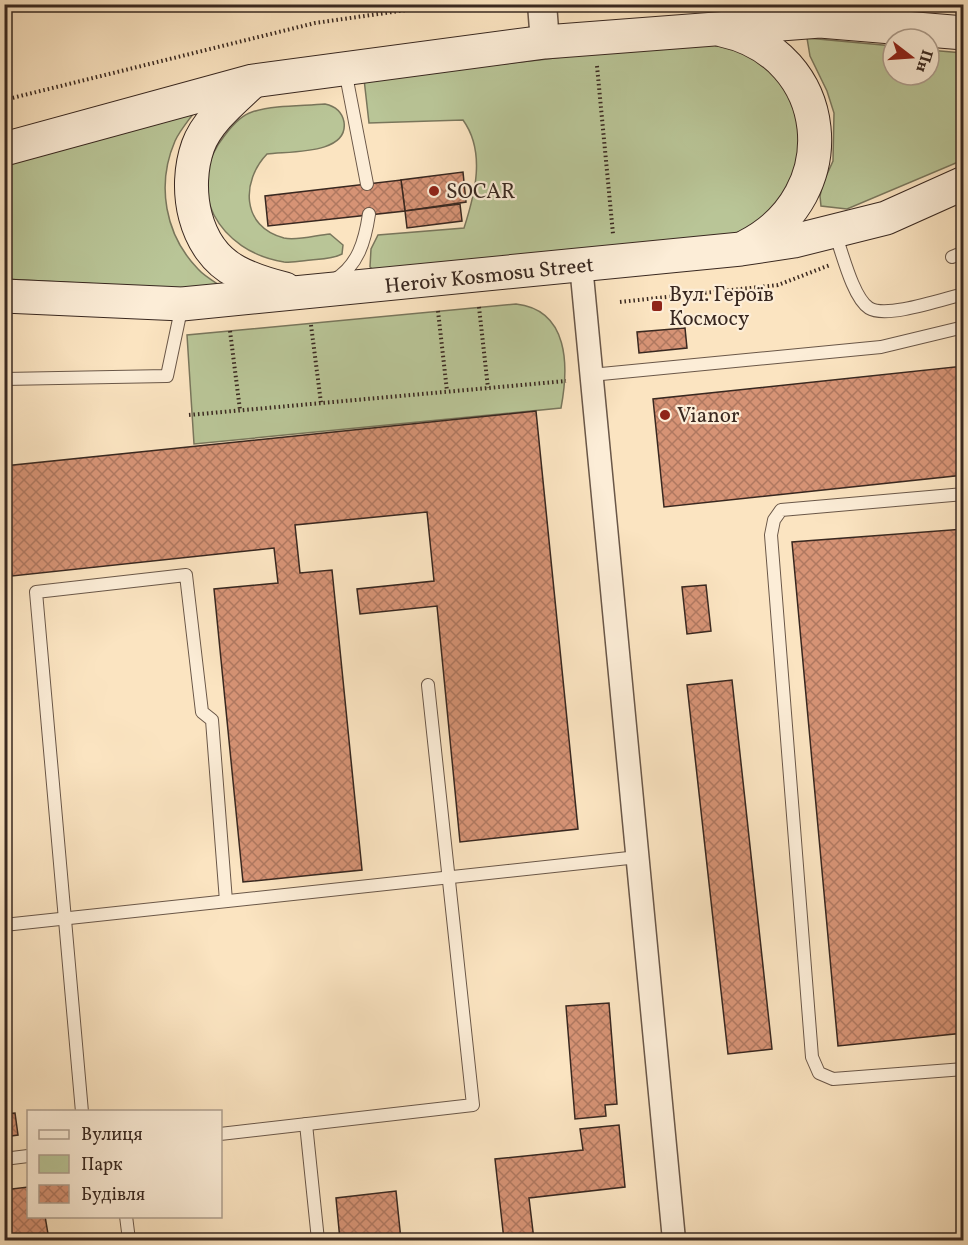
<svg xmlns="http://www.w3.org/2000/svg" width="968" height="1245" font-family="Vollkorn,serif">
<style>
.green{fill:#b9c597;stroke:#79765c;stroke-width:1.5}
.building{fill:url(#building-cross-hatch);stroke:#392820;stroke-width:1.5}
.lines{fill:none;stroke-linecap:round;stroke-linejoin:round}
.service-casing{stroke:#6a5748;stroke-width:14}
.minor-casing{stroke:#6a5748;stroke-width:25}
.tertiary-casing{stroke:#6a5748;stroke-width:31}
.secondary-casing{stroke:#392820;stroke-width:35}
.path{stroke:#392820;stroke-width:4;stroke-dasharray:1.5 3;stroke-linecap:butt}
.service{stroke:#fcedd7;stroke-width:12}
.minor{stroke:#fcedd7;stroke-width:22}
.tertiary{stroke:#fcedd7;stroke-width:28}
.secondary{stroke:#fcedd7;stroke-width:33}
.poi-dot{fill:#8f2418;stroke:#fcedd7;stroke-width:2}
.labels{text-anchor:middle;stroke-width:4.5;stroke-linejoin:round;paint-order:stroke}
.poi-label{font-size:21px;fill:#392820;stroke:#fcedd7;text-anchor:start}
.street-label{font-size:21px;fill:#392820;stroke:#fcedd7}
</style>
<defs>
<pattern id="building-cross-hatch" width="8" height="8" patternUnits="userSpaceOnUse" patternTransform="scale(1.5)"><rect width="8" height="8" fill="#d69375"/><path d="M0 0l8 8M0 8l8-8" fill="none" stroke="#af7860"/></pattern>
</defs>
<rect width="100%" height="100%" fill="#fbe4c1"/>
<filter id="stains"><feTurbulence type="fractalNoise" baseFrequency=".00333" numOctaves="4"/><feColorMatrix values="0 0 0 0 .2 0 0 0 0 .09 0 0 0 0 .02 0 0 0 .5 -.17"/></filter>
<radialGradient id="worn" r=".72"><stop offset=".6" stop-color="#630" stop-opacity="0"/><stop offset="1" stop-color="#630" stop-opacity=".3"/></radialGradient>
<g class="green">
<path d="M718 37 753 50 795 93 804 151 782 206 733 240 381 276 370 267 371 249 378 235 464 228C475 194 486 152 463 120L369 123 364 79 539 60Z"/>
<path d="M807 38 893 46V75H929V50L963 53V160L847 209 821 206 820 196 823 183 833 161 834 113 827 91 810 56Z"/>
<path d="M325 104C334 106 342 111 344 122 349 155 288 151 267 154 241 181 241 227 284 238 297 241 317 235 330 234L343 245 342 254C332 259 322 259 311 260 302 261 292 263 284 262 220 252 181 189 225 135 231 127 242 115 252 112 274 105 302 106 325 104Z"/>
<path d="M196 110C189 120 180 130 175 141 156 185 165 235 198 269 206 278 219 284 228 291L5 279 4 165Z"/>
<path d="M516 304C569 310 569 366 561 408L194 444 187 335Z"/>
</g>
<g class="building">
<path d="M463 172 466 202 405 211 401 180Z"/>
<path d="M401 180 405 211 268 226 265 196Z"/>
<path d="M460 204 462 221 407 228 405 211Z"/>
<path d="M685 328 687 348 639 353 637 332Z"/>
<path d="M964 366V475L664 507 653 399Z"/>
<path d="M536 411 578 829 460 842 437 606 360 614 357 589 434 581 427 512 295 525 300 573 332 570 362 870 243 882 214 589 278 583 274 548 12 576 4 499V466Z"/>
<path d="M964 529V1033L838 1046 792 542Z"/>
<path d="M706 585 711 631 687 634 682 587Z"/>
<path d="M732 680 772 1049 728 1054 687 685Z"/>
<path d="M609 1003 617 1104 605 1105 606 1116 575 1119 566 1006Z"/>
<path d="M15 1113 18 1135 4 1137V1114Z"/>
<path d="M619 1125 625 1187 529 1198 534 1240H504L495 1159 583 1150 580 1129Z"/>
<path d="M28 1187V1216H45L49 1240H4V1190Z"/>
<path d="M396 1191 401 1240H340L336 1198Z"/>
</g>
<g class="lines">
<g class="service-casing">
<g id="service">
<path d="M345 70 367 184"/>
<path d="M835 233C842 252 853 298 869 308 886 319 943 299 964 294"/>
<path d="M952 257 964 252"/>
<path d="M334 280C358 266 365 241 369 214"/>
<path d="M591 375 881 347 964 327"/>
<path d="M4 379 167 376 182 305"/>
<path d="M964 494 781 510 774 520 771 535 812 1057 819 1073 833 1079 964 1069"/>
<path d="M4 925 638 857"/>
<path d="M82 1112 36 592 186 575 202 712 212 720 226 901"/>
<path d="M306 1124 318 1240"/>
<path d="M220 1134 473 1105 428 685"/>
<path d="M4 1159 28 1156"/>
<path d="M126 1216 129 1240"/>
</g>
</g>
<g class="minor-casing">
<path id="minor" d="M581 265 674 1240"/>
</g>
<g class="tertiary-casing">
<path id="tertiary" d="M542 4 545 42"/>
</g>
<g class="secondary-casing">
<g id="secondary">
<path d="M722 30C834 54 847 195 747 246"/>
<path d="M252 82C233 100 207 121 198 146 183 188 193 249 237 272 252 280 269 285 285 289"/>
<path d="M4 149 253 81 545 42 820 21 964 33"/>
<path d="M4 296 182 304 741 249 794 241 886 218 964 183"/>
</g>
</g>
<g class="path">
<path d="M597 66 613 234"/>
<path d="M4 100 315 23 449 4"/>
<path d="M620 302 778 285 830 265"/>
<path d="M479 307 488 388"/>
<path d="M438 311 447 391"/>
<path d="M311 325 321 403"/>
<path d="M230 331 240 410"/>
<path d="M189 415 566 381"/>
</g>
<use href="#service" class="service"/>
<use href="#minor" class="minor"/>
<use href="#tertiary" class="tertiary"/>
<use href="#secondary" class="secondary"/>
</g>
<g class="poi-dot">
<circle cx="434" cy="191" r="6"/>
<rect x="651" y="300" width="12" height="12" rx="3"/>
<circle cx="665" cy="415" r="6"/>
</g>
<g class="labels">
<g class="poi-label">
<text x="446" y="198">SOCAR</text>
<text x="669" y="301">Вул. Героїв<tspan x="669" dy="24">Космосу</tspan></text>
<text x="677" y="422">Vianor</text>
</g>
<g class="street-label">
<text transform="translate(489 275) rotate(-6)" y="7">Heroiv Kosmosu Street</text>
</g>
</g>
<rect width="968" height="1245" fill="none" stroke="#fbe4c1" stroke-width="24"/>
<rect x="6" y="6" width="956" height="1233" fill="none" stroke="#392820" stroke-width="3"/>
<rect x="12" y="12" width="944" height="1221" fill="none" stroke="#392820" stroke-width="1.5"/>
<rect x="27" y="1110" width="195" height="108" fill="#fcedd7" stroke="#ae9e8e" stroke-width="1.5"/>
<rect x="39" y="1130" width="30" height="9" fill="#fcedd7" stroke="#ae9e8e" stroke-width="1.5"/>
<text x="81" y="1140" font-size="18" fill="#392820">Вулиця</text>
<rect x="39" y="1155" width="30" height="18" fill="#b9c597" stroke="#ae9e8e" stroke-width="1.5"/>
<text x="81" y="1170" font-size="18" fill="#392820">Парк</text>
<rect x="39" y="1185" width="30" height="18" fill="url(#building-cross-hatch)" stroke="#ae9e8e" stroke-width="1.5"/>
<text x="81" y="1200" font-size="18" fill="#392820">Будівля</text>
<g transform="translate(911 57) rotate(107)"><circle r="28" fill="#fcedd7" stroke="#ae9e8e" stroke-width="1.5"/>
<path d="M0-4.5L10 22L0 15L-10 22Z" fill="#8f2418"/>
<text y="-9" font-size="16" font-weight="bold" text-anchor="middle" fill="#392820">Пн</text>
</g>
<rect width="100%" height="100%" filter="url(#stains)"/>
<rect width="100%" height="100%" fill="url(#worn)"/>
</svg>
